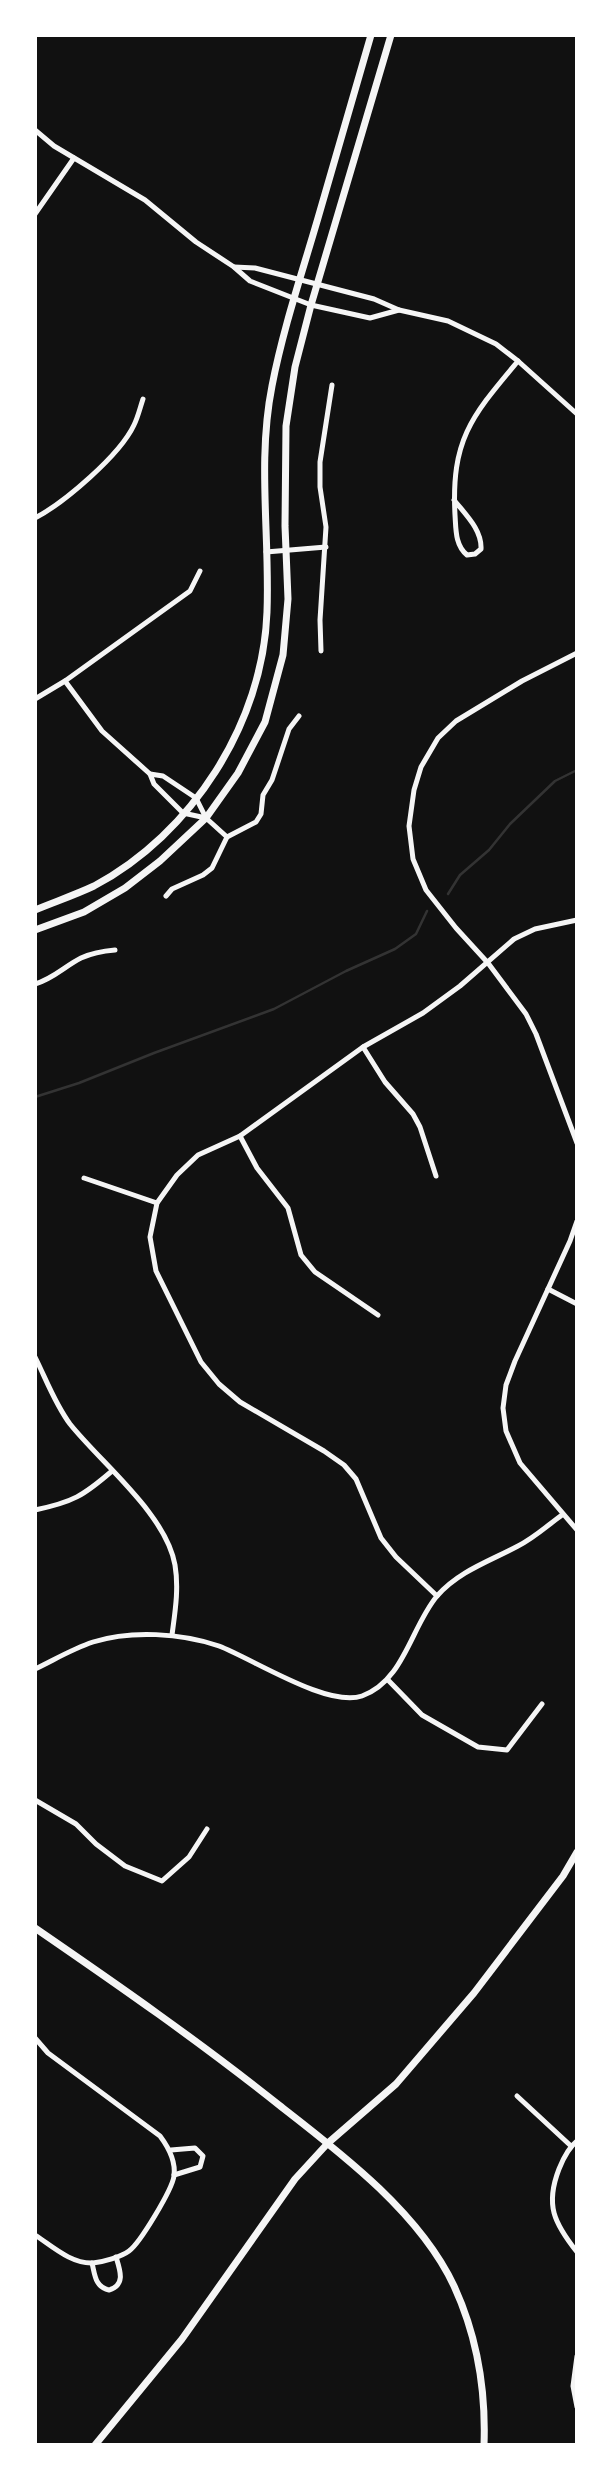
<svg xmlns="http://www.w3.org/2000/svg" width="612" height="2480" font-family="'Fira Sans Condensed',sans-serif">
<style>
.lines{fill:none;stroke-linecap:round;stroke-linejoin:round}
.stream{stroke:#333;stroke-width:2.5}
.minor{stroke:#f5f5f5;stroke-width:5}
.tertiary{stroke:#f5f5f5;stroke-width:7}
</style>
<rect width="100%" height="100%" fill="#111"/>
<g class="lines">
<g class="stream">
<path d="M448 894 460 875 489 850 510 824 555 781 577 770"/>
<path d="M35 1097 79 1083 154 1053 274 1009 346 971 395 949 416 934 427 911"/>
</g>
<g class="minor">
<path d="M35 130 54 146 145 200 196 242 234 267 250 281 311 305 370 318 399 310"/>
<path d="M35 214 74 158"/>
<path d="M234 267 255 268 374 299 399 310 448 321 496 344 518 361 577 414"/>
<path d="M454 500C466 515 482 530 481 549L475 554 467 555C455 545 456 529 455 515 451 439 472 416 518 361"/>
<path d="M35 518C64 503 120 455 134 425 138 417 140 408 143 399"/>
<path d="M266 552 326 547"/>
<path d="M321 651 320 620 326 527 320 487V462L332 385"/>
<path d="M577 653 522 681 456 721 438 738 421 767 414 790 409 826 413 859 426 890 456 928 488 963 526 1014 536 1034 577 1143"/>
<path d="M65 681 102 731 150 774"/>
<path d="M35 699 65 681 190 591 200 571"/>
<path d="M150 774 163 776 196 798 206 818 183 813 154 784Z"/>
<path d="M206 818 227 837"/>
<path d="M166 896 172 889 203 875 212 868 227 837 256 822 261 814 263 795 272 780 289 729 299 716"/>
<path d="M35 984C53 979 65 966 81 958 92 953 103 951 115 950"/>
<path d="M363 1047 385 1082 413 1114 420 1127 436 1176"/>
<path d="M240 1136 257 1168 288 1208 301 1255 315 1272 378 1315"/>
<path d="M84 1178 157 1203"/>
<path d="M577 1221 570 1241 515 1361 506 1385 503 1408 506 1431 520 1463 577 1530"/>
<path d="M548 1289 577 1304"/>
<path d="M35 1357C46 1379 55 1404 70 1424 102 1464 166 1514 175 1565 179 1589 175 1612 172 1635"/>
<path d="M35 1510C73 1502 83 1496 112 1471"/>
<path d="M437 1596 396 1557 381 1538 356 1479 344 1465 324 1451 240 1402 219 1384 201 1362 156 1271 150 1237 157 1203 177 1175 198 1155 240 1136 363 1047 423 1013 460 986 514 939 535 929 577 920"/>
<path d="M35 1669C54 1660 72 1649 93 1642 131 1630 181 1633 219 1646 253 1659 328 1708 362 1696 404 1681 411 1627 437 1596 459 1571 490 1561 518 1546 534 1538 548 1525 562 1515"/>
<path d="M388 1680 422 1715 478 1747 507 1750 542 1704"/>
<path d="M35 1800 76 1824 96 1844 125 1866 162 1881 189 1857 207 1829"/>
<path d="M35 2038 48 2053 160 2136C169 2148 176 2161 174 2176 172 2190 140 2243 129 2251 121 2257 103 2262 93 2263 71 2264 52 2246 35 2235"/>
<path d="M517 2096 571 2146"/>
<path d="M577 2141C568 2148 563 2159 559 2169 545 2205 554 2223 577 2252"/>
<path d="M171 2150 195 2148 203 2156 200 2167 174 2175"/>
<path d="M92 2263C95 2275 95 2287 109 2290 126 2285 120 2270 116 2257"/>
<path d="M577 2356 573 2386 577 2407"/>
</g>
<g class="tertiary">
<path d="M35 910C54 902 75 895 94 886 192 834 263 723 267 612 270 537 257 461 272 386 283 329 302 273 318 218 336 157 353 96 371 35"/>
<path d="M35 930 84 912 125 888 160 861 206 818 238 773 265 722 283 655 288 599 285 526 286 426 295 367 311 305 391 35"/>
<path d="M35 1928C118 1985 200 2042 279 2105 341 2153 420 2213 454 2286 477 2336 486 2390 484 2445"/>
<path d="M95 2445 182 2339 295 2179 328 2143 396 2084 474 1993 563 1876 577 1852"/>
</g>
</g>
<rect width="612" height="2480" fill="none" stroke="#ffffff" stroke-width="74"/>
</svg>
